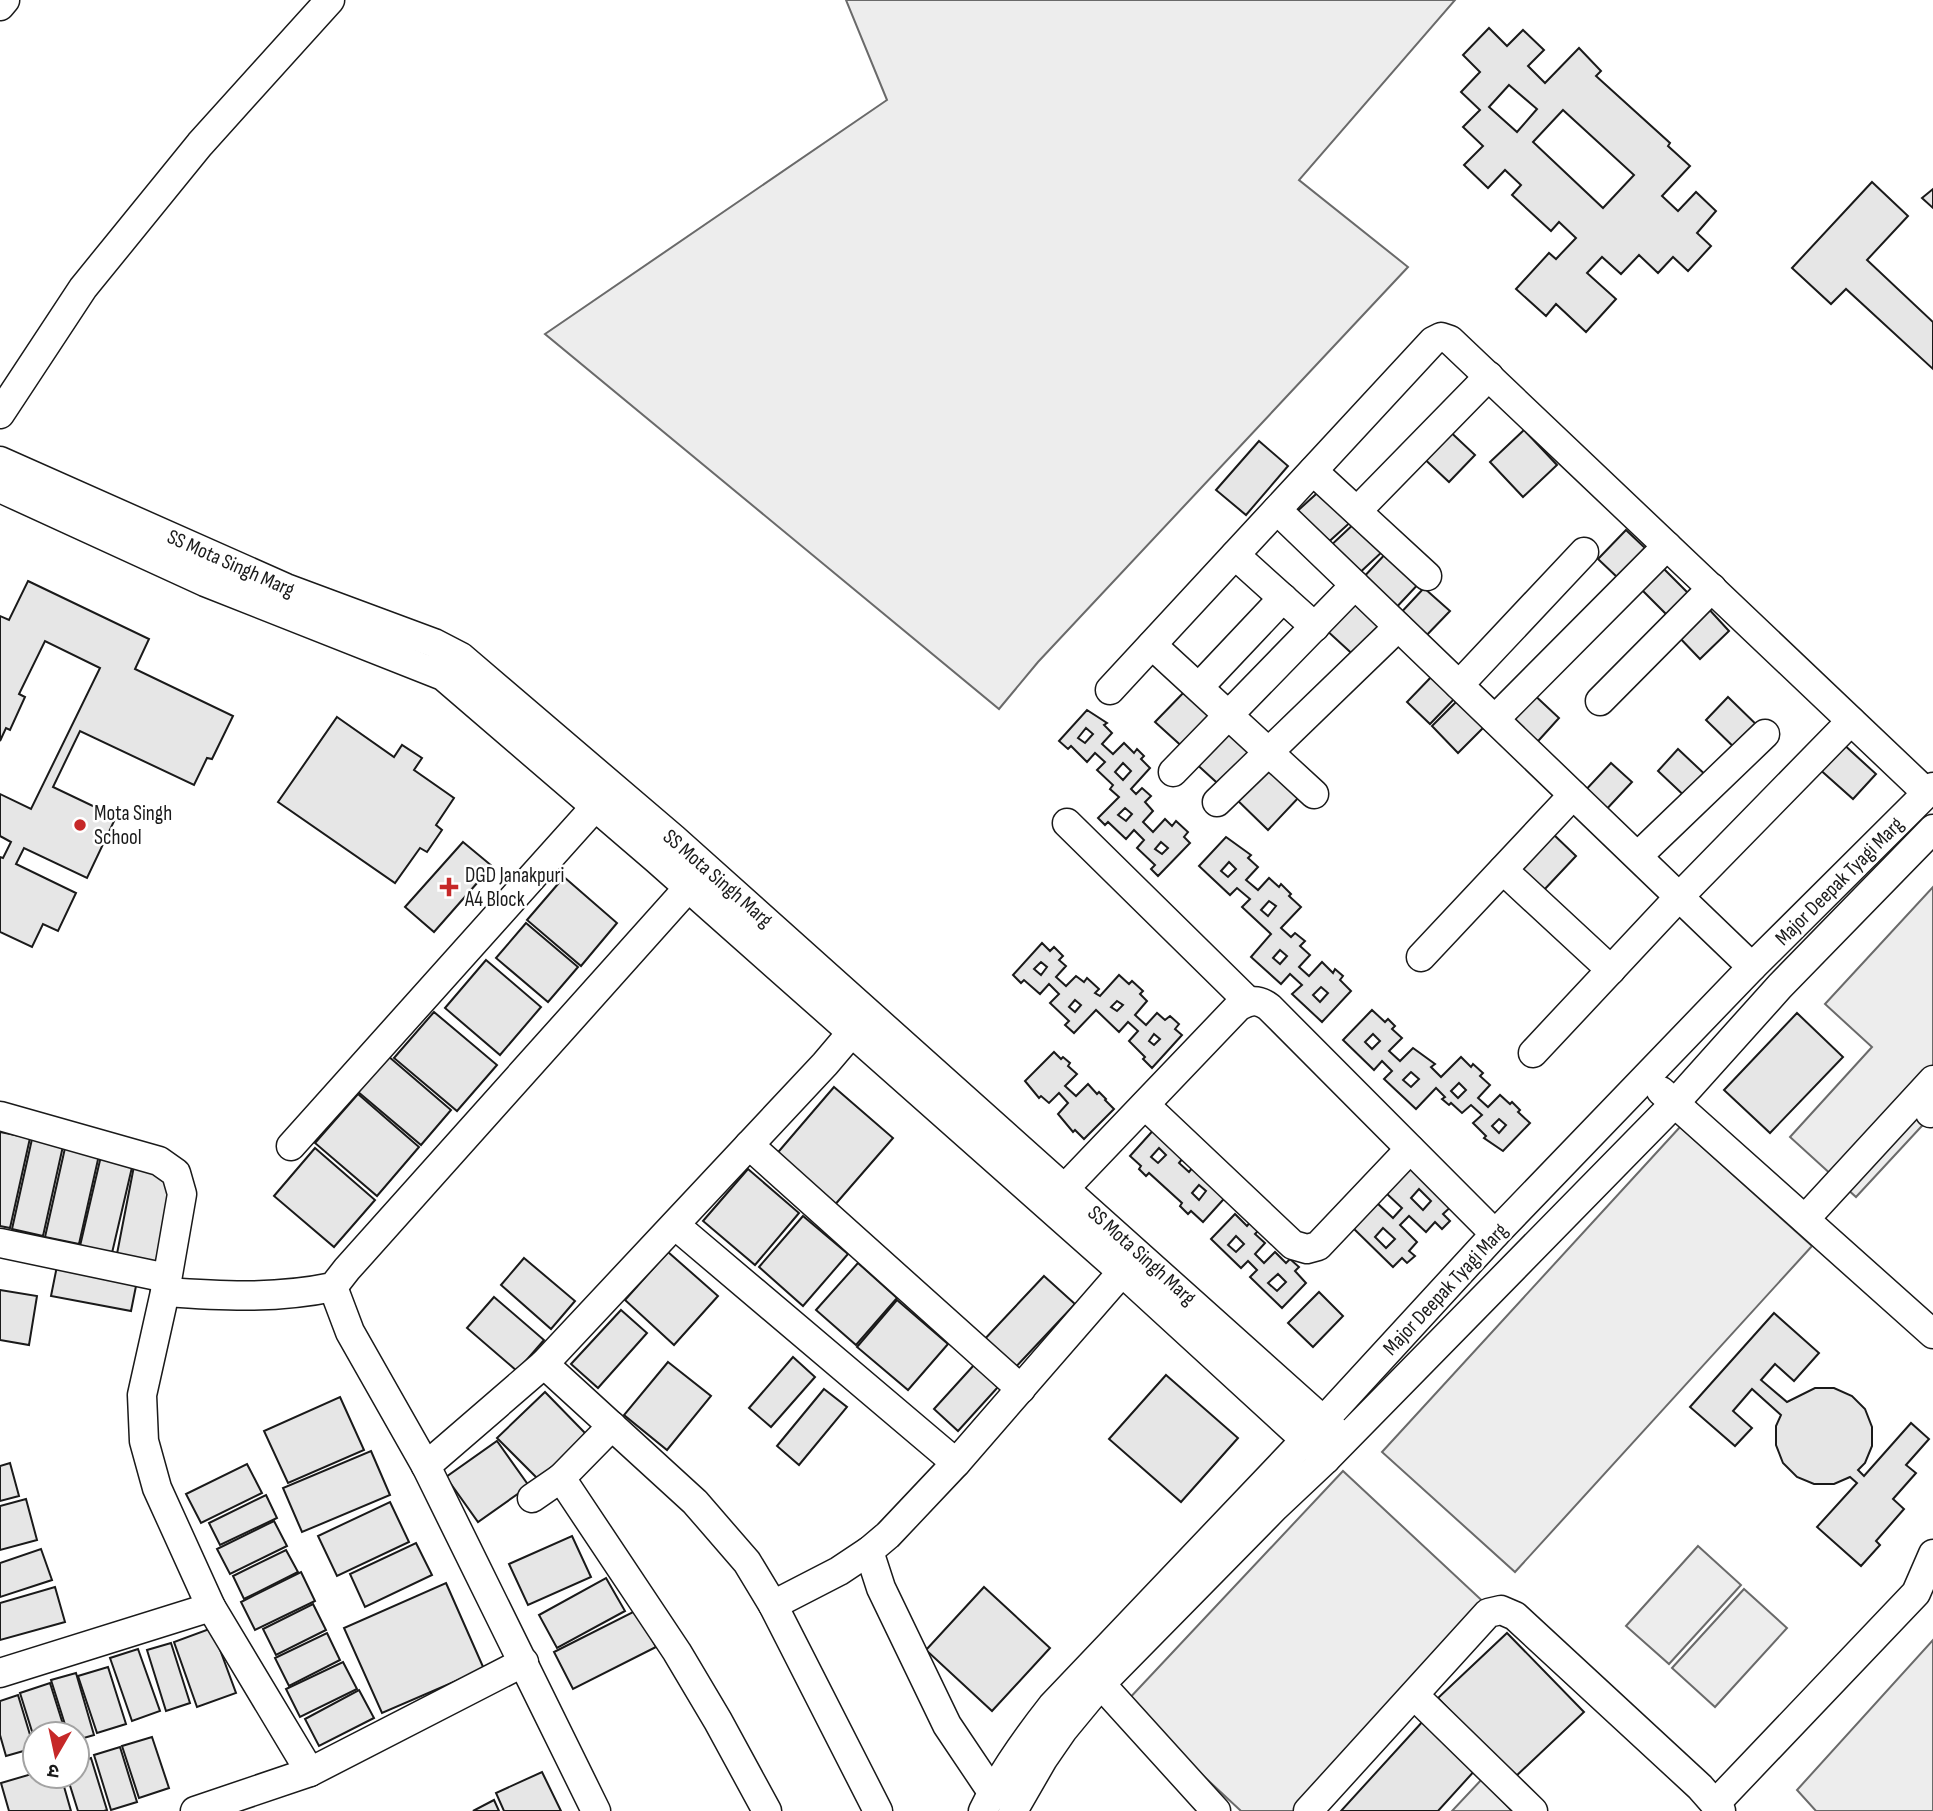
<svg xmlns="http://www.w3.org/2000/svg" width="1933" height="1811" font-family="'Sofia Sans Condensed','Noto Sans Devanagari',sans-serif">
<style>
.built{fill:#ededed;stroke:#6a6a6a;stroke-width:2}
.building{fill:#e6e6e6;stroke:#1a1a1a;stroke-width:2;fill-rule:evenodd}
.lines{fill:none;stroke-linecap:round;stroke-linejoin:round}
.minor-casing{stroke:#1a1a1a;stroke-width:31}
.minor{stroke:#fff;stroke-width:28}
.poi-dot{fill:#c62828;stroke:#fff;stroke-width:2.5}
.labels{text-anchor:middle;stroke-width:5;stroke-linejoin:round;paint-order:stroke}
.street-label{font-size:21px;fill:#1a1a1a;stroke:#fff}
.poi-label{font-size:21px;fill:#1a1a1a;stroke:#fff;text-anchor:start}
</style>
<rect width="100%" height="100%" fill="#fff"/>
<g class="built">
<path d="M846 0H1455L1299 180 1408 267 1038 662 999 709 545 334 887 100Z"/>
<path d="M1933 887V1114L1856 1197 1790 1137 1872 1047 1825 1004Z"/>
<path d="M1680 1127 1812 1246 1515 1572 1382 1452Z"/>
<path d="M1343 1471 1490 1608 1299 1811H1241L1125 1703Z"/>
<path d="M1698 1546 1741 1585 1669 1664 1626 1626Z"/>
<path d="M1744 1589 1787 1628 1715 1707 1672 1668Z"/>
<path d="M1933 1640V1811H1816L1797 1790Z"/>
<path d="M1482 1779 1512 1811H1452Z"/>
</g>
<g class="building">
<path d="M1489 28 1507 46 1523 30 1544 50 1528 66 1545 83 1579 48 1601 71 1596 76 1670 143 1668 146 1690 166 1662 196 1678 211 1696 192 1716 211 1697 233 1711 246 1688 271 1673 257 1658 273 1639 255 1621 274 1602 257 1587 273 1616 299 1586 332 1556 304 1546 316 1516 289 1549 253 1556 259 1576 238 1559 222 1551 231 1512 195 1521 185 1505 170 1488 188 1464 165 1483 146 1463 127 1480 110 1461 92 1480 72 1463 55ZM1509 85 1537 109 1517 132 1489 107ZM1563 110 1634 175 1603 208 1533 142Z"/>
<path d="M1872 182 1908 216 1867 260 1933 322V369L1846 289 1831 304 1792 268Z"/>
<path d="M1933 189V208L1922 198Z"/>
<path d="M1443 425 1475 455 1449 482 1417 452Z"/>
<path d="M1524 430 1557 465 1523 497 1490 462Z"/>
<path d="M1259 441 1288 466 1246 515 1216 490Z"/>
<path d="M1325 486 1355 518 1323 547 1293 515Z"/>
<path d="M1357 521 1384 550 1354 578 1327 549Z"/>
<path d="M1626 530 1645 548 1617 577 1598 559Z"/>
<path d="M1390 549 1423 579 1392 612 1360 581Z"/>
<path d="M1656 561 1693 598 1671 619 1634 582Z"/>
<path d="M28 581 149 639 135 669 233 716 212 759 207 758 194 785 80 731 53 787 116 817 87 878 24 848 16 864 76 893 58 931 43 924 32 947 0 932V857L3 858 11 842 0 836V794L31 809 100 668 45 641 19 694 25 697 10 730 6 728 0 741V616L9 620Z"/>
<path d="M1424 588 1450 611 1421 641 1396 618Z"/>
<path d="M1357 593 1391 626 1359 660 1324 628Z"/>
<path d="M1706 606 1729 631 1700 659 1676 634Z"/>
<path d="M1434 674 1457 696 1430 724 1407 702Z"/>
<path d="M1188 688 1218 716 1186 750 1155 722Z"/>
<path d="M1529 690 1559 718 1530 750 1499 722Z"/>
<path d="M1728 697 1763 731 1741 754 1706 720Z"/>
<path d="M1460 698 1487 724 1458 753 1432 726Z"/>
<path d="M1087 710 1107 723 1104 725 1112 733 1102 744 1113 754 1124 743 1134 753 1137 749 1144 756 1141 759 1150 768 1131 789 1136 794 1142 788 1151 796 1145 802 1153 811 1143 822 1153 832 1165 819 1172 826 1176 821 1188 832 1184 837 1190 843 1158 876 1151 869 1155 865 1137 848 1144 840 1134 830 1126 839 1108 822 1105 825 1098 818 1119 797 1110 789 1113 785 1097 770 1105 762 1095 753 1087 762 1071 746 1068 749 1059 741ZM1086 728 1093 734 1085 743 1078 738ZM1123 763 1131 771 1123 780 1115 772ZM1125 808 1132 814 1126 821 1118 815ZM1161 842 1168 848 1162 854 1155 849Z"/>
<path d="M337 717 394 757 402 745 422 758 414 770 454 798 436 825 442 830 427 852 420 848 395 883 278 802Z"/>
<path d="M1228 721 1261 752 1225 790 1192 760Z"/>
<path d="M1841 742 1876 774 1853 799 1817 767Z"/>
<path d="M1678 749 1712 781 1691 802 1658 771Z"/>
<path d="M1264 761 1300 796 1268 830 1232 795Z"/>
<path d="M1611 763 1632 782 1602 814 1581 795Z"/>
<path d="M1551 832 1576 856 1543 891 1518 868Z"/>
<path d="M1226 837 1251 855 1248 858 1258 867 1246 880 1258 890 1269 878 1279 887 1281 884 1291 894 1289 896 1301 907 1281 928 1291 937 1295 933 1305 941 1300 946 1310 955 1299 967 1309 976 1322 962 1333 973 1335 969 1343 976 1340 980 1351 991 1322 1022 1292 994 1302 985 1290 974 1281 984 1251 957 1271 934 1242 907 1250 899 1237 888 1230 895 1199 866ZM1229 862 1236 869 1228 877 1221 871ZM1269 901 1276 906 1268 916 1261 910ZM1280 950 1287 956 1280 964 1273 958ZM1321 987 1328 993 1320 1002 1313 995Z"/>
<path d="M463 842 492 866 434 932 405 907Z"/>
<path d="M564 877 617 923 581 966 527 920Z"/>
<path d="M526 923 578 967 548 1002 496 958Z"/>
<path d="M1042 943 1050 951 1054 947 1063 956 1059 960 1066 966 1056 977 1066 986 1076 976 1084 982 1087 978 1099 989 1095 993 1100 996 1119 975 1129 984 1132 981 1143 991 1140 994 1147 1001 1135 1015 1146 1025 1157 1013 1165 1020 1170 1016 1179 1024 1175 1029 1182 1035 1152 1068 1143 1059 1145 1057 1129 1041 1138 1031 1128 1022 1119 1032 1096 1010 1074 1033 1065 1025 1069 1021 1050 1003 1059 994 1049 984 1040 994 1024 980 1021 983 1013 975ZM1041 962 1047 967 1041 975 1034 969ZM1075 1000 1081 1005 1075 1012 1069 1007ZM1117 1001 1123 1005 1117 1011 1111 1007ZM1154 1034 1160 1039 1154 1045 1149 1041Z"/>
<path d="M486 960 541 1007 500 1055 445 1008Z"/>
<path d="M1372 1010 1385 1022 1388 1019 1395 1026 1392 1029 1402 1038 1389 1051 1400 1061 1413 1048 1435 1064 1431 1067 1441 1077 1461 1057 1471 1067 1473 1064 1483 1073 1480 1076 1490 1085 1478 1098 1488 1107 1500 1095 1510 1104 1512 1102 1520 1110 1518 1112 1530 1123 1503 1151 1484 1138 1486 1136 1473 1123 1482 1115 1471 1105 1462 1113 1451 1103 1449 1105 1442 1099 1445 1097 1436 1088 1416 1109 1384 1079 1392 1071 1382 1061 1374 1070 1343 1040ZM1373 1034 1380 1041 1372 1049 1365 1042ZM1411 1072 1419 1079 1411 1087 1403 1080ZM1459 1083 1466 1090 1458 1098 1451 1091ZM1499 1119 1506 1125 1499 1133 1492 1126Z"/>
<path d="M434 1012 497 1065 457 1111 394 1058Z"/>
<path d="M1797 1013 1843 1057 1770 1133 1724 1090Z"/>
<path d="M1054 1052 1061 1059 1063 1057 1070 1063 1068 1066 1077 1074 1065 1086 1076 1096 1088 1084 1097 1094 1099 1092 1106 1099 1105 1100 1114 1109 1084 1139 1075 1130 1073 1132 1058 1114 1068 1103 1059 1093 1049 1103 1041 1096 1039 1098 1025 1081Z"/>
<path d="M388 1056 451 1110 421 1145 357 1091Z"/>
<path d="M834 1087 893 1138 833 1207 774 1157Z"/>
<path d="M358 1094 419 1147 377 1196 315 1143Z"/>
<path d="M1158 1125 1188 1152 1179 1163 1189 1172 1198 1161 1231 1191 1203 1222 1191 1211 1188 1214 1180 1206 1182 1203 1149 1173 1146 1176 1139 1169 1141 1166 1130 1156ZM1159 1148 1166 1155 1158 1163 1151 1157ZM1199 1185 1206 1191 1199 1200 1192 1193Z"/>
<path d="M0 1132 30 1138 10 1228 0 1226Z"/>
<path d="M32 1139 63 1146 43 1236 12 1229Z"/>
<path d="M65 1148 99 1155 79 1244 45 1237Z"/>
<path d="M315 1148 375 1200 334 1247 274 1196Z"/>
<path d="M101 1156 133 1163 112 1253 80 1246Z"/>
<path d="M1416 1163 1456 1202 1443 1214 1450 1221 1442 1229 1435 1222 1426 1232 1409 1216 1400 1225 1417 1242 1409 1251 1415 1256 1407 1263 1402 1258 1393 1267 1353 1228 1377 1203 1393 1218 1402 1208 1386 1193ZM1419 1189 1431 1201 1423 1210 1411 1198ZM1383 1228 1395 1239 1386 1248 1375 1237Z"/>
<path d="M134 1166 176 1174 156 1268 116 1259Z"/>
<path d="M748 1169 799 1213 755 1265 703 1221Z"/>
<path d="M1235 1214 1247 1226 1252 1220 1261 1228 1255 1234 1265 1243 1255 1254 1264 1263 1275 1252 1286 1263 1290 1259 1299 1267 1295 1271 1306 1283 1282 1308 1250 1277 1257 1270 1248 1261 1241 1268 1211 1239ZM1236 1236 1244 1244 1236 1252 1228 1245ZM1278 1274 1286 1282 1277 1291 1268 1283Z"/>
<path d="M803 1216 848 1254 803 1306 759 1267Z"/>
<path d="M668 1252 718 1296 674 1345 625 1300Z"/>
<path d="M524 1258 575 1301 551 1329 501 1285Z"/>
<path d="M58 1261 138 1276 131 1311 51 1296Z"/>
<path d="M858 1263 897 1298 856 1345 816 1310Z"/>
<path d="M1044 1276 1075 1304 1013 1370 982 1342Z"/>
<path d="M0 1290 37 1296 29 1345 0 1340Z"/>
<path d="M1319 1292 1343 1316 1313 1347 1288 1323Z"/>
<path d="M494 1297 544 1340 517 1371 467 1328Z"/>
<path d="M897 1300 948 1344 908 1390 857 1347Z"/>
<path d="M621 1310 647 1333 598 1388 571 1364Z"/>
<path d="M1774 1313 1819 1353 1794 1381 1775 1364 1761 1380 1787 1402 1815 1388H1834L1852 1396 1865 1409 1872 1427V1446L1865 1463 1858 1470 1864 1476 1911 1423 1929 1439 1906 1465 1916 1473 1893 1499 1904 1509 1876 1541 1880 1545 1861 1566 1817 1527 1857 1483 1850 1477 1834 1484H1814L1797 1477 1783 1463 1776 1445V1426L1781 1415 1752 1389 1733 1411 1752 1428 1735 1446 1690 1407Z"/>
<path d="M793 1357 815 1377 771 1427 749 1408Z"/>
<path d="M668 1362 711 1396 667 1450 624 1415Z"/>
<path d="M974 1365 998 1387 958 1431 934 1409Z"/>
<path d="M1166 1375 1238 1438 1181 1502 1109 1439Z"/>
<path d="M824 1389 847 1407 799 1465 777 1446Z"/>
<path d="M545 1392 586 1434 539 1480 497 1438Z"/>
<path d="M340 1397 364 1450 288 1483 264 1431Z"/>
<path d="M497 1441 529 1486 478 1522 446 1477Z"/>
<path d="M371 1451 390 1495 302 1532 283 1488Z"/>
<path d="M10 1463 19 1496 0 1501V1466Z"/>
<path d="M247 1464 262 1493 201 1523 186 1494Z"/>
<path d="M266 1495 277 1518 220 1545 209 1523Z"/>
<path d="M26 1499 37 1540 0 1550V1506Z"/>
<path d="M390 1502 409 1542 337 1576 318 1536Z"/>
<path d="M274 1521 287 1546 230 1574 217 1549Z"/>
<path d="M572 1536 591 1577 528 1605 509 1564Z"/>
<path d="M416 1543 432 1575 365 1607 350 1574Z"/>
<path d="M41 1549 52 1580 0 1597V1563Z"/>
<path d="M286 1550 298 1572 244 1599 233 1576Z"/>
<path d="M301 1572 315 1601 255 1630 241 1602Z"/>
<path d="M606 1578 625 1611 557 1648 539 1615Z"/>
<path d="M446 1583 484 1669 382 1713 344 1628Z"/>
<path d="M55 1587 65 1622 0 1640V1603Z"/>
<path d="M984 1587 1050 1648 992 1711 926 1650Z"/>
<path d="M313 1604 326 1630 276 1655 263 1629Z"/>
<path d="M637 1610 656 1647 573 1689 554 1652Z"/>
<path d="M212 1628 236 1693 197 1707 174 1642Z"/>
<path d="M327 1633 340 1660 289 1686 275 1658Z"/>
<path d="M1507 1633 1584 1712 1514 1778 1438 1698Z"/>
<path d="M171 1643 190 1703 166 1711 147 1650Z"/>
<path d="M138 1649 160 1711 132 1721 110 1658Z"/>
<path d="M343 1662 357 1689 300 1717 286 1689Z"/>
<path d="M108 1667 126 1724 97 1733 78 1676Z"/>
<path d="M76 1673 94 1735 77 1740V1734H68L51 1680Z"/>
<path d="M50 1683 66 1734H35V1741L20 1693Z"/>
<path d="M359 1690 374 1718 319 1746 305 1719Z"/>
<path d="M18 1695 34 1748 6 1756 0 1735V1701Z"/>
<path d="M1424 1720 1477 1768 1438 1811H1341Z"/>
<path d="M152 1737 169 1788 139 1798 122 1746Z"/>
<path d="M120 1747 137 1802 111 1810 94 1755Z"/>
<path d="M91 1758 107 1810 104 1811H78L67 1776H77V1762Z"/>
<path d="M542 1772 561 1811H504L496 1793Z"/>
<path d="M35 1773V1776H61L71 1811H9L1 1783Z"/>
<path d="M494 1800 499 1811H473Z"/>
</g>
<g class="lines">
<g class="minor-casing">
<g id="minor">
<path d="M0 6 5 0"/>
<path d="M0 414 83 288 200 144 330 0"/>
<path d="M0 461 286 588 434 643 461 657 674 839 1344 1439"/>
<path d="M1313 471 1427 576"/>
<path d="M0 488 205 582 443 676 656 859 1122 1272 1326 1459"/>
<path d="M1277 510 1752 967"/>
<path d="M1357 511 1489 376"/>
<path d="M1235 555 1315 627"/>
<path d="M1152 645 1314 794"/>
<path d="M1459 685 1584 552"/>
<path d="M1199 687 1283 598"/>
<path d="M1110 690 1433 341 1441 337 1450 340 1927 793"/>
<path d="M1600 701 1712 588"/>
<path d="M1495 719 1667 546"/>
<path d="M1173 772 1355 585"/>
<path d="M1217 802 1398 627"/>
<path d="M1067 823 1248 1001"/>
<path d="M1638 856 1765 734"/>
<path d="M1503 870 1611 970"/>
<path d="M1421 957 1573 795"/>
<path d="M1533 1053 1679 897 1851 721"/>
<path d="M1661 1091 1933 1334"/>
<path d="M1145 1105 1293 1245 1307 1249 1318 1246 1410 1149"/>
<path d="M1930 1113 1933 1112"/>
<path d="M0 1116 159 1161 176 1173 182 1194 165 1292 142 1395 144 1441 157 1488 211 1607 310 1772"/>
<path d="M749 1145 1021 1389"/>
<path d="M291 1146 595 807"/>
<path d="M1066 1187 1238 1007C1250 1000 1258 999 1269 1007L1495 1234"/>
<path d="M1805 1219 1933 1080"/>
<path d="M675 1225 956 1463"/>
<path d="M0 1243 167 1278"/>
<path d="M333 1287 350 1332 426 1466 596 1811"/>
<path d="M165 1292C222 1296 276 1299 333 1287L347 1269 688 888"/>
<path d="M544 1364 695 1502 747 1562 773 1605 878 1811"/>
<path d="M426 1466 544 1364 825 1064 864 1018"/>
<path d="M561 1478 677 1652 718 1721 767 1811"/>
<path d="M532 1498 561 1478 612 1426"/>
<path d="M869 1551 881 1588 947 1725 992 1792"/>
<path d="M773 1605 839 1571 869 1551 888 1535 956 1463 1122 1272"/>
<path d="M1089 1671 1216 1811"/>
<path d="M0 1673 211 1607"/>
<path d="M1415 1696 1533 1811"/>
<path d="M1716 1803 1916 1593 1933 1554"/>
<path d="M195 1811 310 1772 524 1662"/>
<path d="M983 1811C1001 1774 1026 1739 1052 1706L1325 1419 1495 1234 1752 967 1933 787"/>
<path d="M1013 1811 1043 1759 1063 1730 1101 1684 1275 1507 1326 1459 1675 1103 1780 986 1933 829"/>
<path d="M1308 1811 1488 1613 1501 1610 1515 1616 1700 1787 1721 1811"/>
</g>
</g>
<use href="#minor" class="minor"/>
</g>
<g class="poi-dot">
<circle cx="80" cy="825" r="7"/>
<path d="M445.5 876.5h7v7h7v7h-7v7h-7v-7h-7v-7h7z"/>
</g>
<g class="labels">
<g class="street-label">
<text transform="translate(231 563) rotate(24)" y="7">SS Mota Singh Marg</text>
<text transform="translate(718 878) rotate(41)" y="7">SS Mota Singh Marg</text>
<text transform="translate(1839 881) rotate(-45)" y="7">Major Deepak Tyagi Marg</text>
<text transform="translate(1142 1255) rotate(42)" y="7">SS Mota Singh Marg</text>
<text transform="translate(1445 1289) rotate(-47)" y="7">Major Deepak Tyagi Marg</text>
</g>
<g class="poi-label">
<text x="94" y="820">Mota Singh<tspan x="94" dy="24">School</tspan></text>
<text x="465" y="882">DGD Janakpuri<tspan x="465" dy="24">A4 Block</tspan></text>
</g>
</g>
<g transform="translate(56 1755) rotate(189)"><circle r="33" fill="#ffffff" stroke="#a3a3a3" stroke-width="2"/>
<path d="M0-5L12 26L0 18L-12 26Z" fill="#c62828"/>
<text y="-10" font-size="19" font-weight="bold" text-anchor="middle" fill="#1a1a1a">उ</text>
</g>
</svg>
